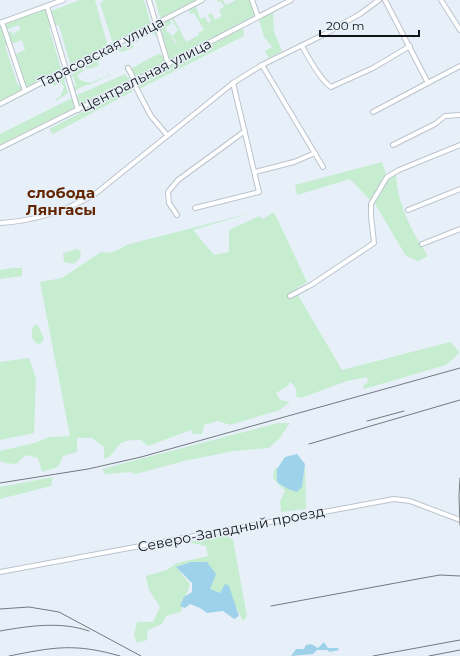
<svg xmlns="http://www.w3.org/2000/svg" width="460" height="656" font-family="Montserrat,sans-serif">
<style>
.green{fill:#c6edd0}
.water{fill:#9ed2eb}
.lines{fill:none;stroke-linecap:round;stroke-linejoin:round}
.minor-casing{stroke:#bbc3cc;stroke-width:6}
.minor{stroke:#fff;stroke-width:4}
.rail{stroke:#73797f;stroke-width:1}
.labels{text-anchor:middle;stroke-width:3;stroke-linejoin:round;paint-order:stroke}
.street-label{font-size:14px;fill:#121518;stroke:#e7f0f9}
.neighbourhood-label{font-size:15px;font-weight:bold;fill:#632600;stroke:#e7f0f9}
</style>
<rect width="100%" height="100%" fill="#e7f0f9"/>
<g class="green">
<path d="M80 0H95L108 47 71 67 59 25 55 26 51 11Z"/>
<path d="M103 0H144L151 25 113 44 100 3 103 2Z"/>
<path d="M155 0H195V2L175 11 176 13 161 20Z"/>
<path d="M217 0H223L226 5 236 0H250L255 15 172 59H169L160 25 168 20 171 21V24L166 27 167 32 170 33 175 43H177L172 36 178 30 172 20 173 17 186 42 199 35 198 33 204 30 194 13 190 14 189 9 196 6 200 19 205 17 208 23 211 21 208 15 212 13 215 20 222 16 219 10 224 7 221 1 218 2Z"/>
<path d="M45 9 47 10 52 26 49 28 62 72 26 89 16 54 25 50 22 40 11 44 9 32 11 31 15 37 14 33 20 30 19 25 8 29 4 25 6 23Z"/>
<path d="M273 12 274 32 282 51 269 58 265 51 272 47 264 37 259 20Z"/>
<path d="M0 26 8 45 5 46 18 86 22 85 23 90 0 103Z"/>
<path d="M152 28 156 29V36L152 33 132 44 134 47 123 52 116 50 97 62 99 65 90 69 86 68V65L107 54 106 52 117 47 118 49 151 32 150 29Z"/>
<path d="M243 28 244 36 139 89 137 84Z"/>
<path d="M158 54 164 55 165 61 163 63 135 77 132 68Z"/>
<path d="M82 68 84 71 77 75 80 80 90 83 109 75 107 68 110 75 89 85H86L76 90 75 92 73 87 76 86 73 76 70 77 69 73 70 70 72 74Z"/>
<path d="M63 74H65L67 78 64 80 68 93 56 101 55 99 60 97 64 87 61 82 55 85V87L51 81Z"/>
<path d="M125 74 127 77 130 78 128 82C111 86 96 97 80 105L78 104 76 96 77 95Z"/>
<path d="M131 87 133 91 53 134 49 129Z"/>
<path d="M70 99 73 100 74 108 0 145V134Z"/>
<path d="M382 162 386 174 370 200 350 179 297 195 295 185Z"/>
<path d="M396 174C397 203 412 232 428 256L418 261 406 256 375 204C381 192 385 181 396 174Z"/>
<path d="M258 211 193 230 214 255 229 252V230L259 216 263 219 274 212 307 282 295 290 342 370 450 342 459 352 458 354 446 365 364 389 363 386 368 382 367 377 347 381 301 398 296 396C297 389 296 386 290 382L288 386 276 393 280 400 290 402 280 410 230 425 218 421 204 425 202 434H193L191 430 148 446 141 440C110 439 122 452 104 459V447L92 438H77V452L63 456 58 467 42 472 38 458 26 455 16 464 4 463 0 461V451L34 443 50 437 70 436 40 282 62 278 101 252C111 254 118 251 126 245Z"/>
<path d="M78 249 81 252 80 258 74 264 64 262 63 253Z"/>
<path d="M13 268H22V276L0 279V270Z"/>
<path d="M37 324 44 338 42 343 37 344 32 338V328Z"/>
<path d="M29 358 36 379 34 433 0 440V362Z"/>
<path d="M278 423H290L279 439 269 448 234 451 184 461 136 474 131 472 105 474 102 469Z"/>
<path d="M305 464 306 509 281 512 280 501 285 491 273 478 275 467 277 469V482L302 487Z"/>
<path d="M53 477 51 486 0 499V487Z"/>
<path d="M226 535 233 540 247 616 243 621 225 585 220 593 210 589 176 567 190 584 181 612 166 616 162 624 148 630 147 640 137 643 134 635 137 622H153L160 607 149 590 146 576 167 570 177 563 208 556 206 546 187 542Z"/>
</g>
<g class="water">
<path d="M297 454 305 464 302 487 297 492 288 489 277 482V469L285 457Z"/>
<path d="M191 562H207L216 574 210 589 220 593 225 584 229 586 239 616 234 619 223 611 207 613 200 608 190 604 185 608 180 606 184 597 192 592V583L176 567Z"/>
<path d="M324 642 328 648H338L339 650 329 652 328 650H317L313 654 291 656 296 649H304L306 645 311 644 318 648Z"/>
</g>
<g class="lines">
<g class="minor-casing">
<g id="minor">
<path d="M149 0 168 64"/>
<path d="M252 0 258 17"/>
<path d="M385 0 428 83"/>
<path d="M441 0 460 30"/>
<path d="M47 6 78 110"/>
<path d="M2 22 25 91"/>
<path d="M0 23 63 0"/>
<path d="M302 46C308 57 321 81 331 87L373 68 410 46"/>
<path d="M262 65 323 167"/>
<path d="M128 68 135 81"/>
<path d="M133 82 151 116 167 135"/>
<path d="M0 104 202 0"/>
<path d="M373 112 460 66"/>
<path d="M393 145 435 124 445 116 460 115"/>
<path d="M0 148 133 82 291 0"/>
<path d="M255 172 294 162 315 153"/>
<path d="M195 208 259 192 233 83"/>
<path d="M408 210 460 189"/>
<path d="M177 215 169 203 168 192 178 180 245 131"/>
<path d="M0 223C34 221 66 211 95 194L233 83 262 65 323 35 360 14 379 0"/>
<path d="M422 244 460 229"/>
<path d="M290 296 311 285 374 243 371 216V204L387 177 399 170 460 145"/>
<path d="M0 572 394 499 410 501 460 520"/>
</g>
</g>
<use href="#minor" class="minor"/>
<g class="rail">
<path d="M367 421 404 411"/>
<path d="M309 444 460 400"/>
<path d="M460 478 459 496 460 525"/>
<path d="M0 483 88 469 141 457 460 368"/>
<path d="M271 606 423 578 440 575 460 576"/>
<path d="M0 609 29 607 59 612 141 656"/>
<path d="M0 631C29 626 60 621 89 631"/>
<path d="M9 656C54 647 75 643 120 656"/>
<path d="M373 656 460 640"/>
<path d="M429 656 460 650"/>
</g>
</g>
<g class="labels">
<g class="street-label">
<text transform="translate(101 52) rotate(-27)" y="5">Тарасовская улица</text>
<text transform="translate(146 75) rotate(-27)" y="5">Центральная улица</text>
<text transform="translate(231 529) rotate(-11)" y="5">Северо-Западный проезд</text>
</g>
<g class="neighbourhood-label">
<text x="61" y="198">слобода<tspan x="61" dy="17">Лянгасы</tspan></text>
</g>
</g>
<path d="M320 30v6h99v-6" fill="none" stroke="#121518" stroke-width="2"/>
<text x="326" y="30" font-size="12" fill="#121518" stroke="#e7f0f9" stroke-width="3" paint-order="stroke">200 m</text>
</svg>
